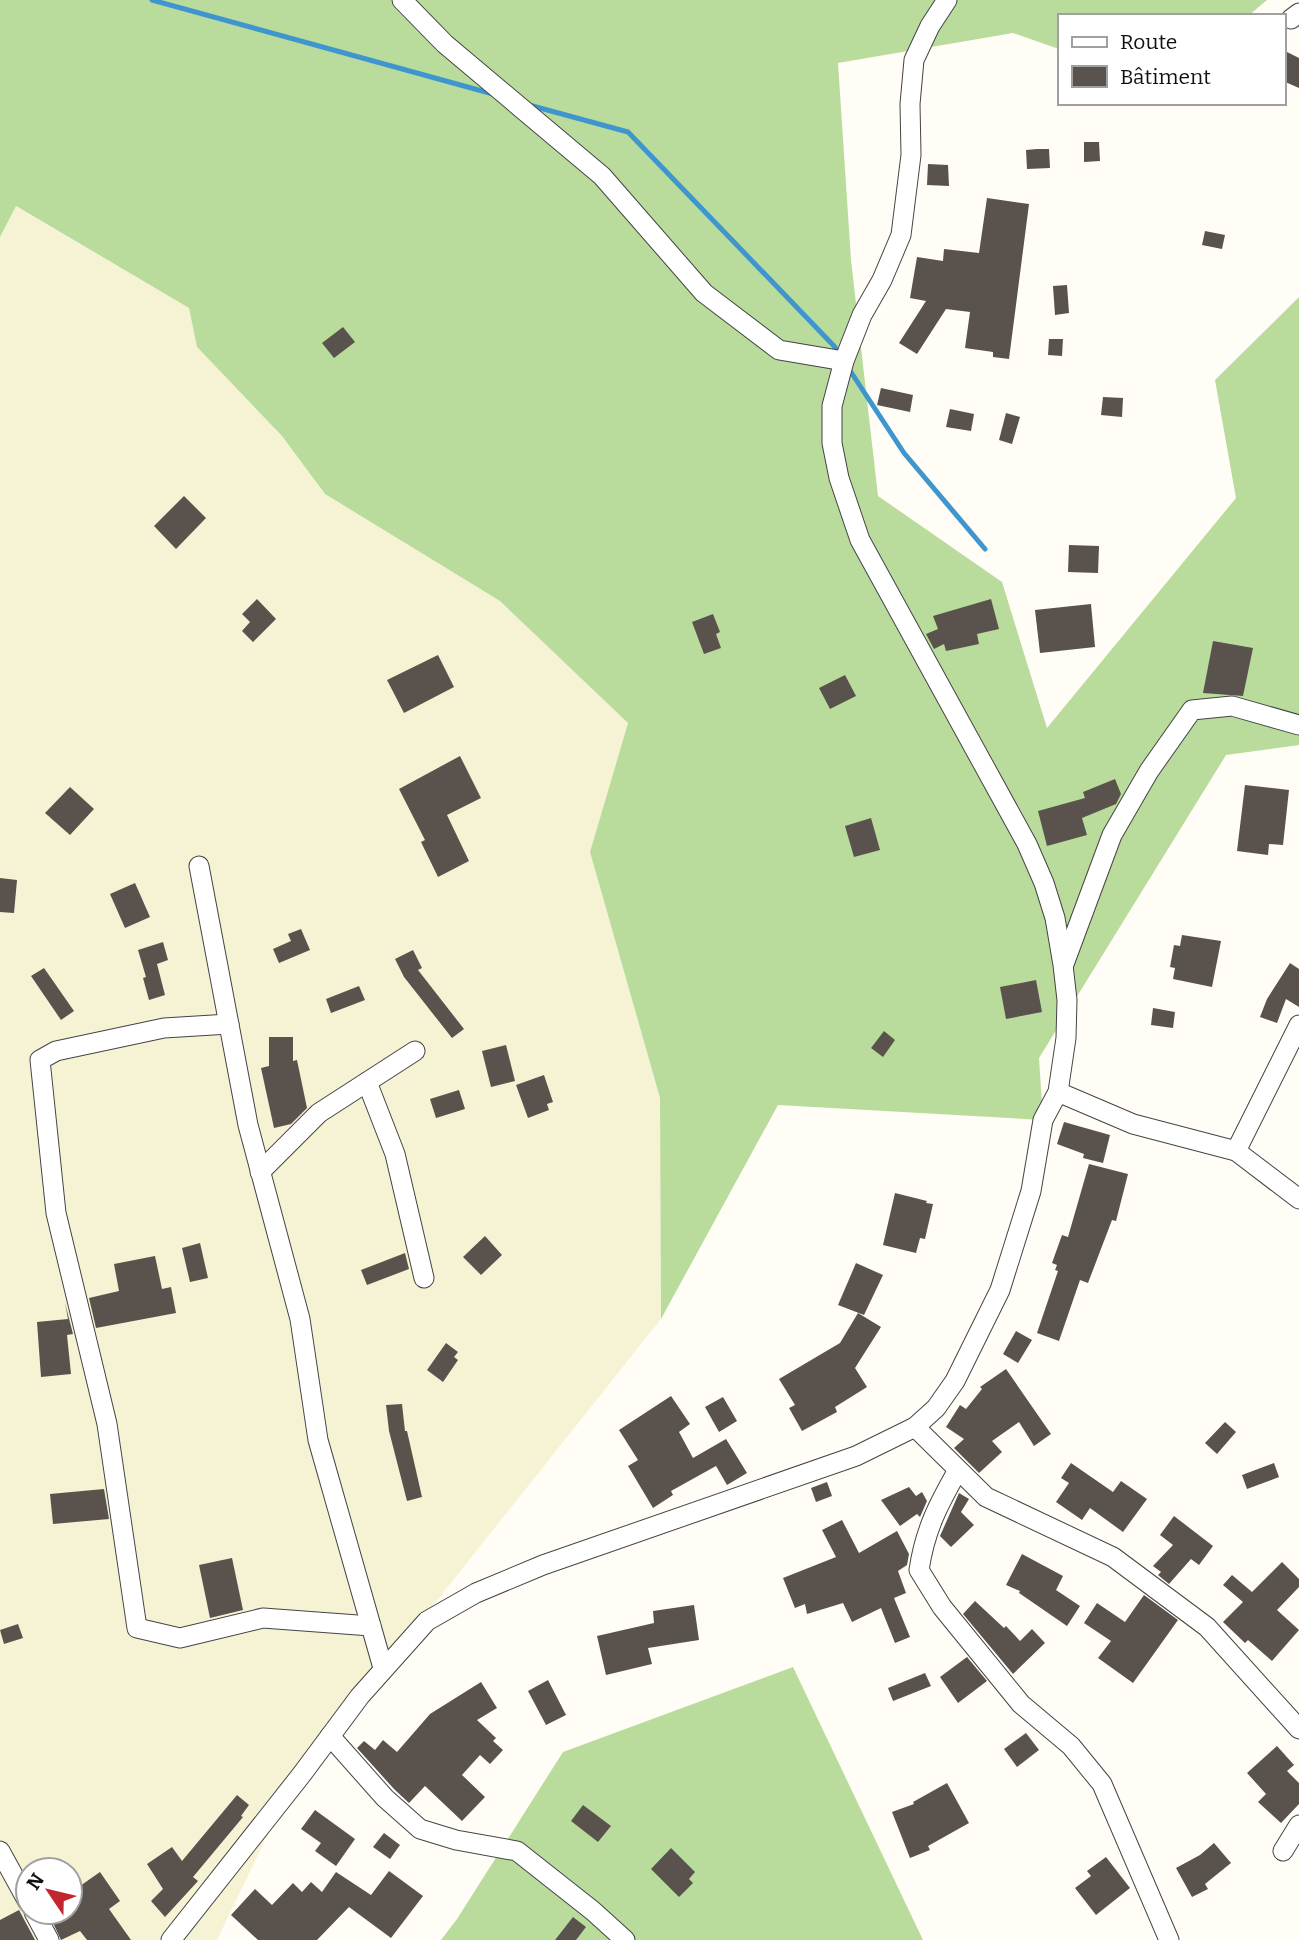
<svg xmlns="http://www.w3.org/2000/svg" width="1299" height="1940" font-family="Bitter,serif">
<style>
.farmland{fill:#f6f3d4;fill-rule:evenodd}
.forest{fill:#b9dc9c}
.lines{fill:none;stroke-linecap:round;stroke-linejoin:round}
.stream{stroke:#3f96cf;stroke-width:5}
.building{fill:#5a524d}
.street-casing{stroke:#444;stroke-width:21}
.street{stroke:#fff;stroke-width:19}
</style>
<rect width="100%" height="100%" fill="#fffdf5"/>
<path class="farmland" d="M15 206 189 308 197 347 282 436 325 494 500 601 628 723 590 852 660 1098 661 1319 294 1780 217 1940H0V237ZM28 1870H70V1912H28Z"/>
<g class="forest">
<path d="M0 0H1267L1248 16H1059V49L1013 33 838 63 851 260 878 496 1002 582 1047 728 1236 498 1215 380 1299 297V745L1226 755 1039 1058 1043 1120 778 1105 661 1319 660 1098 590 852 628 723 500 601 325 494 282 436 197 347 189 308 16 206 0 237Z"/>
<path d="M793 1667 923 1940H441L457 1919 563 1752Z"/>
</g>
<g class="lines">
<g class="stream">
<path d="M152 0 493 94"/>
<path d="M529 105 628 132 834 346 840 355"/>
<path d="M847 366 904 453 985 549"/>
</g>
</g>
<g class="building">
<path d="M1283 50 1299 58V88L1283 81Z"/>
<path d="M1084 142H1099L1100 161 1084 162Z"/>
<path d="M1037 149H1049L1050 168 1027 169 1026 150Z"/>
<path d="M928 164 948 165 949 186 927 185Z"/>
<path d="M987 198 1029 204 1009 359 993 357V352L965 348 970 312 946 309 917 354 899 343 926 301 910 298 917 257 943 261 944 249 979 253Z"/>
<path d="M1205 231 1225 235 1222 249 1202 245Z"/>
<path d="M1067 285 1069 313 1055 315 1053 286Z"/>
<path d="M343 327 355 342 334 358 322 343Z"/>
<path d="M1049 339H1063L1062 356 1048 355Z"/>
<path d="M881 388 913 395 910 412 877 405Z"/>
<path d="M1103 397 1123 398 1122 417 1101 415Z"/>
<path d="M950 409 974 414 971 431 946 427Z"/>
<path d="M1006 413 1020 417 1012 444 999 440Z"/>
<path d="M184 496 206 518 176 549 154 526Z"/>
<path d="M1069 545 1099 546 1098 573 1068 572Z"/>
<path d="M257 599 276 619 253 642 242 631 250 622 242 614Z"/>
<path d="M991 599 999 629 977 634 979 644 946 651 944 644 934 649 926 634 938 629 933 616Z"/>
<path d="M1091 604 1095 647 1040 653 1035 610Z"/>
<path d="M713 614 720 632 716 634 721 648 704 654 692 622Z"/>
<path d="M1213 641 1253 648 1243 696 1203 693Z"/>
<path d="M438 655 454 687 404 713 387 680Z"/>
<path d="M845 675 856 696 830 709 819 688Z"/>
<path d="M460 756 481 798 447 815 469 861 438 877 421 842 425 840 399 789Z"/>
<path d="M1115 779 1121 794 1116 804 1082 818 1087 835 1047 846 1038 811 1085 798 1083 792Z"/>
<path d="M1245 785 1289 790 1283 845 1269 844 1268 855 1237 851Z"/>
<path d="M70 787 94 809 70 835 45 813Z"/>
<path d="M871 818 880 850 854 857 845 826Z"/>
<path d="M0 878 17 880 14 913 0 912Z"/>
<path d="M135 883 150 917 125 928 110 894Z"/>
<path d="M301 929 310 950 279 963 273 949 291 941 288 934Z"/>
<path d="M1182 935 1221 941 1212 987 1173 979 1175 968 1170 967 1174 945 1180 946Z"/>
<path d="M163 942 168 960 157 964 165 995 149 1000 143 978 146 977 138 950Z"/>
<path d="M413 950 422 968 418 970 464 1029 452 1038 404 977 395 959Z"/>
<path d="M1290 963 1299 969V1007L1286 999 1277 1023 1260 1017 1267 999Z"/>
<path d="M44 968 74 1011 61 1020 31 976Z"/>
<path d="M1036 980 1042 1012 1006 1019 1000 987Z"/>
<path d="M359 986 365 1000 331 1013 326 999Z"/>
<path d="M1153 1008 1175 1012 1173 1028 1151 1025Z"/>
<path d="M884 1031 895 1040 883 1057 871 1048Z"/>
<path d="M269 1037H293V1061L297 1060 307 1108 291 1124 274 1128 261 1068 269 1066Z"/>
<path d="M506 1045 515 1081 491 1087 482 1051Z"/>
<path d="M544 1075 553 1102 547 1104 549 1110 528 1118 516 1085Z"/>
<path d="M459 1090 465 1109 436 1118 430 1099Z"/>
<path d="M1064 1122 1110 1135 1103 1163 1083 1158 1084 1154 1057 1144Z"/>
<path d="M1089 1164 1128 1174 1116 1221 1112 1220 1088 1283 1080 1280 1059 1341 1037 1333 1058 1271 1055 1270 1057 1265 1052 1263 1062 1235 1068 1237Z"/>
<path d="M895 1193 927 1201 926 1203 933 1204 925 1239 920 1238 916 1253 883 1245Z"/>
<path d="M485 1236 502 1255 481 1275 463 1257Z"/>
<path d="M200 1243 208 1278 190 1282 182 1248Z"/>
<path d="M405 1253 409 1269 367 1285 361 1270Z"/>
<path d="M155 1256 162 1289 171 1287 176 1313 96 1328 89 1298 119 1291 114 1264Z"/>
<path d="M856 1263 883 1275 864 1315 838 1305Z"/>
<path d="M65 1303 73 1334 67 1335 71 1374 41 1377 37 1322 68 1319Z"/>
<path d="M858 1313 881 1327 855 1368 867 1387 835 1407 837 1412 802 1431 789 1408 795 1405 779 1379 840 1343Z"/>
<path d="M1016 1331 1032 1340 1018 1363 1003 1354Z"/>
<path d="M446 1343 458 1352 454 1357 458 1360 443 1382 427 1370Z"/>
<path d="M1006 1369 1051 1434 1034 1446 1019 1422 992 1441 1002 1452 979 1473 954 1448 964 1439 946 1427 960 1405 966 1409 982 1389 980 1387Z"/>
<path d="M671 1396 690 1424 679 1432 693 1458 726 1439 747 1473 727 1485 716 1466 671 1491 673 1495 653 1508 628 1466 638 1460 619 1430Z"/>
<path d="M723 1397 737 1421 719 1432 705 1407Z"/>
<path d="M402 1404 405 1431H407L422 1497 407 1501 389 1431 386 1405Z"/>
<path d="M1225 1422 1236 1432 1217 1454 1205 1443Z"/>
<path d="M1071 1463 1113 1492 1121 1481 1147 1499 1123 1532 1090 1508 1082 1520 1056 1502 1069 1483 1061 1478Z"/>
<path d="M1274 1463 1279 1477 1247 1489 1242 1475Z"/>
<path d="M827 1482 832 1496 816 1502 811 1488Z"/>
<path d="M909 1487 916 1496 922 1492 927 1501 920 1517 917 1514 900 1526 881 1500Z"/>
<path d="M104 1489 109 1519 53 1524 50 1494Z"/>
<path d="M959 1493 969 1499 961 1512 974 1525 951 1547 940 1536Z"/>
<path d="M1174 1516 1213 1546 1199 1565 1191 1559 1169 1584 1158 1575 1161 1572 1153 1566 1173 1545 1160 1535Z"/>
<path d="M842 1520 859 1553 897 1531 909 1554 907 1565 898 1571 906 1593 894 1598 910 1637 895 1643 881 1608 852 1622 843 1603 807 1614 805 1604 795 1608 783 1578 836 1557 822 1530Z"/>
<path d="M1022 1554 1063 1576 1056 1590 1080 1606 1067 1626 1019 1593 1020 1591 1006 1585Z"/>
<path d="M232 1558 243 1610 210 1618 199 1565Z"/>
<path d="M1282 1562 1299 1579V1587L1277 1610 1299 1630 1272 1661 1248 1640 1245 1643 1223 1622 1243 1602 1223 1585 1232 1575 1252 1592Z"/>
<path d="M1144 1595 1178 1620 1133 1683 1098 1658 1111 1641 1084 1623 1097 1603 1125 1622Z"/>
<path d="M975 1601 1004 1628 1006 1626 1020 1641 1032 1629 1045 1643 1013 1674 963 1614Z"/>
<path d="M694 1605 699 1640 648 1648 652 1664 606 1675 597 1636 654 1623 653 1611Z"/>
<path d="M18 1624 23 1638 4 1644 0 1630Z"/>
<path d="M967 1657 987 1681 958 1703 940 1677Z"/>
<path d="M925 1673 931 1686 893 1701 888 1688Z"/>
<path d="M548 1680 566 1715 546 1725 528 1691Z"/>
<path d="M481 1682 497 1708 477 1720 496 1738 493 1741 503 1750 490 1764 480 1755 462 1775 485 1797 462 1821 425 1786 409 1803 394 1789 357 1748 364 1741 375 1750 383 1740 397 1752 430 1714Z"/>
<path d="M1026 1733 1039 1750 1017 1767 1004 1749Z"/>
<path d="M1277 1746 1294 1765 1287 1771 1299 1783V1804L1281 1823 1258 1802 1266 1794 1247 1773Z"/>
<path d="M947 1783 969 1823 928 1846 930 1850 910 1858 892 1812 914 1804 913 1802Z"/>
<path d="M237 1795 249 1805 241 1816 243 1817 193 1877 198 1881 165 1917 151 1901 163 1889 147 1864 172 1847 182 1861Z"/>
<path d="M583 1805 611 1826 598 1842 571 1821Z"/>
<path d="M315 1810 355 1839 336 1866 315 1851 321 1843 301 1829Z"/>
<path d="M384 1833 400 1845 390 1859 373 1847Z"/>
<path d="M1214 1843 1231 1863 1205 1884 1208 1889 1192 1897 1176 1868 1200 1855Z"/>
<path d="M671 1848 695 1872 689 1879 693 1883 679 1897 651 1869Z"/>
<path d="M1106 1857 1130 1888 1096 1915 1075 1888 1091 1876 1087 1871Z"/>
<path d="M389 1871 423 1896 391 1938 349 1907 317 1940H258L231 1915 255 1889 272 1905 293 1883 302 1892 311 1882 322 1892 336 1872 371 1895Z"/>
<path d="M100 1872 120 1901 109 1909 131 1940H87L80 1931 61 1940 48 1912H70V1893Z"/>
<path d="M19 1910 35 1940H0V1920Z"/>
<path d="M573 1917 586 1927 576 1940H555Z"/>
</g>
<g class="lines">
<g class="street-casing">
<g id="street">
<path d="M402 0 445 44 602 176 704 293 779 350 844 361"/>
<path d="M1291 19 1299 13"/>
<path d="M199 866 248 1125 300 1319 318 1440 383 1668"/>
<path d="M1064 964 1112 835 1149 771 1192 710 1232 706 1299 725"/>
<path d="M229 1024 164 1028 56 1051 40 1060 56 1213 107 1424 137 1628 180 1638 263 1618 371 1626"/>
<path d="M367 1082 395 1154 424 1278"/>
<path d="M1058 1092 1133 1124 1236 1151 1299 1199"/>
<path d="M1236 1151 1299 1025"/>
<path d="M260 1172 319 1113 415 1051"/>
<path d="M915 1427 986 1497 1113 1557 1207 1627 1299 1729"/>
<path d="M958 1470C938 1505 925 1530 919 1570L942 1607 1021 1704 1071 1746 1102 1784 1169 1940"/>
<path d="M330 1736 385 1798 420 1829 456 1840 517 1851 593 1911 625 1940"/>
<path d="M0 1851 28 1902"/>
<path d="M1283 1851 1299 1825"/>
<path d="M34 1912 49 1940"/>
<path d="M171 1940 302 1774 360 1696 427 1621 476 1593 543 1565 856 1456 915 1427 936 1408 955 1381 1000 1290 1031 1191 1043 1120 1058 1092 1066 1038 1067 1000 1063 965 1055 918 1044 883 1027 844 860 540 839 478 832 443V406L844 361 862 315 882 280 901 235 911 155 910 104 914 60 930 26 947 0"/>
</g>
</g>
<use href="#street" class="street"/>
</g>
<rect x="1058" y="14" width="228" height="91" fill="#ffffff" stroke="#a0a0a0" stroke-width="2"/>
<rect x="1072" y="37" width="35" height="10" fill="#ffffff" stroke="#a0a0a0" stroke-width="2"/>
<text x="1120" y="49" font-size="21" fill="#111111">Route</text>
<rect x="1072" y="66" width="35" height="21" fill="#5a524d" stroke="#a0a0a0" stroke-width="2"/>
<text x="1120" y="84" font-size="21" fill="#111111">Bâtiment</text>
<g transform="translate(49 1891) rotate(305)"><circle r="33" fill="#ffffff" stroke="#a0a0a0" stroke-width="2"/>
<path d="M0-5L12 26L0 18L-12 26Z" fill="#c4262e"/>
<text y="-10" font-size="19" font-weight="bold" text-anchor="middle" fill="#111111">N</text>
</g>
</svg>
